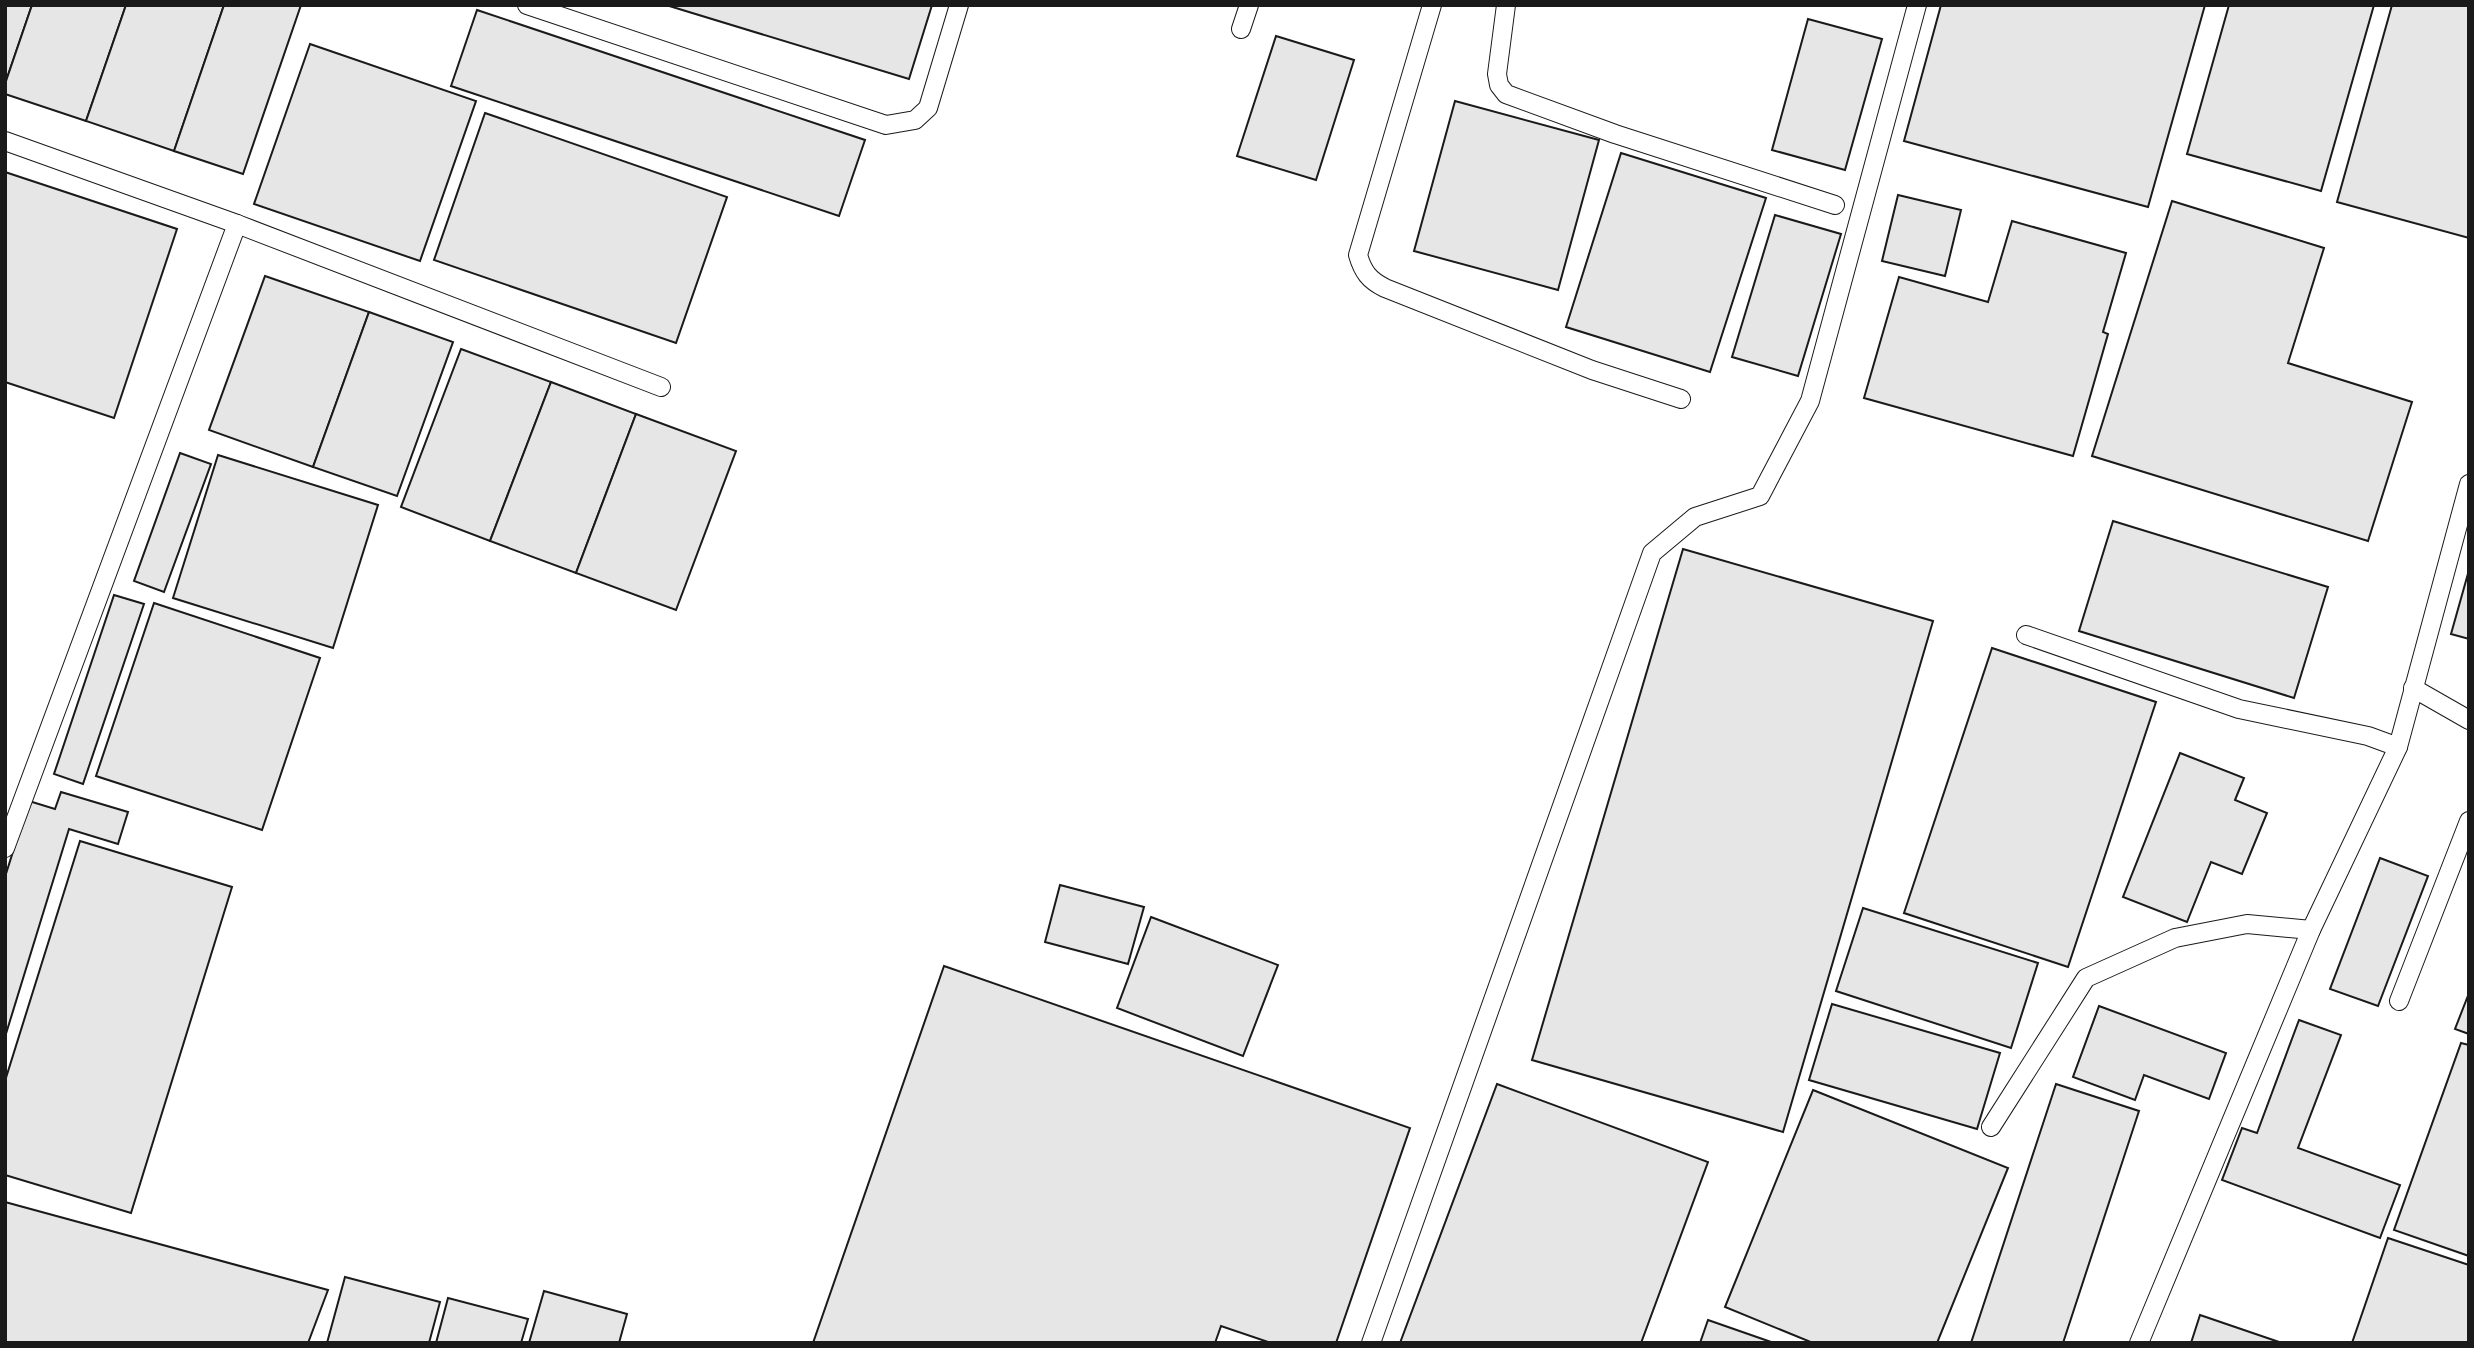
<svg xmlns="http://www.w3.org/2000/svg" width="2474" height="1348" font-family="Cabin,sans-serif">
<style>
.building{fill:#e6e6e6;stroke:#1a1a1a;stroke-width:2}
.lines{fill:none;stroke-linecap:round;stroke-linejoin:round}
.lane-casing{stroke:#1a1a1a;stroke-width:20}
.lane{stroke:#fff;stroke-width:18}
</style>
<rect width="100%" height="100%" fill="#fff"/>
<g class="building">
<path d="M5 5H32L5 84Z"/>
<path d="M32 5H126L86 121 5 94V84Z"/>
<path d="M126 5H224L174 151 86 121Z"/>
<path d="M224 5H301L243 174 174 151Z"/>
<path d="M666 5H932L909 79Z"/>
<path d="M1941 5H2205L2148 207 1904 141Z"/>
<path d="M2229 5H2374L2321 191 2187 154Z"/>
<path d="M2392 5H2469V238L2337 202Z"/>
<path d="M477 10 865 140 839 216 451 86Z"/>
<path d="M1808 19 1882 39 1845 170 1772 150Z"/>
<path d="M1276 36 1354 60 1316 180 1237 156Z"/>
<path d="M310 44 476 101 420 261 254 204Z"/>
<path d="M1455 101 1599 140 1558 290 1414 251Z"/>
<path d="M485 113 727 197 676 343 434 260Z"/>
<path d="M1621 153 1766 198 1710 372 1566 327Z"/>
<path d="M5 172 177 229 114 418 5 382Z"/>
<path d="M1898 195 1961 210 1945 276 1882 261Z"/>
<path d="M2172 201 2324 248 2288 363 2412 402 2368 541 2092 456Z"/>
<path d="M1775 215 1841 234 1798 376 1732 357Z"/>
<path d="M2012 221 2126 253 2103 332 2108 334 2073 456 1864 398 1899 277 1988 302Z"/>
<path d="M265 276 369 312 313 467 209 430Z"/>
<path d="M369 312 453 342 397 496 313 467Z"/>
<path d="M461 349 551 382 490 541 401 507Z"/>
<path d="M551 382 636 414 576 573 490 541Z"/>
<path d="M636 414 736 451 676 610 576 573Z"/>
<path d="M180 453 211 464 164 592 134 581Z"/>
<path d="M218 455 378 505 333 648 173 598Z"/>
<path d="M2113 521 2328 587 2294 698 2079 631Z"/>
<path d="M1683 549 1933 621 1783 1132 1532 1060Z"/>
<path d="M2469 570V639L2451 634Z"/>
<path d="M114 595 144 604 83 784 54 774Z"/>
<path d="M154 603 320 658 262 830 96 776Z"/>
<path d="M1992 648 2156 702 2068 967 1904 913Z"/>
<path d="M2180 753 2244 778 2235 800 2267 813 2242 874 2211 862 2187 922 2123 897Z"/>
<path d="M61 792 128 812 118 844 69 829 5 1037V877L29 801 55 809Z"/>
<path d="M80 841 232 887 131 1213 5 1175V1081Z"/>
<path d="M2380 858 2428 876 2378 1006 2330 989Z"/>
<path d="M1060 885 1144 907 1128 964 1045 942Z"/>
<path d="M1863 908 2038 963 2011 1048 1836 991Z"/>
<path d="M1151 917 1278 965 1243 1056 1117 1008Z"/>
<path d="M944 966 1410 1128 1336 1343H1271L1221 1326 1215 1343H813Z"/>
<path d="M2469 993V1034L2455 1029Z"/>
<path d="M1832 1004 2000 1053 1977 1129 1809 1080Z"/>
<path d="M2099 1006 2226 1053 2209 1099 2144 1075 2135 1100 2073 1077Z"/>
<path d="M2299 1020 2341 1035 2298 1148 2400 1185 2380 1238 2222 1180 2242 1128 2257 1133Z"/>
<path d="M2461 1043 2469 1045V1256L2394 1230Z"/>
<path d="M1497 1084 1708 1162 1641 1343H1400Z"/>
<path d="M2056 1084 2139 1111 2063 1343H1971Z"/>
<path d="M1813 1090 2008 1168 1937 1343H1813L1725 1307Z"/>
<path d="M5 1202 328 1290 308 1343H5Z"/>
<path d="M2388 1238 2469 1265V1343H2352Z"/>
<path d="M345 1277 440 1302 429 1343H327Z"/>
<path d="M544 1291 627 1314 619 1343H529Z"/>
<path d="M448 1298 528 1319 521 1343H436Z"/>
<path d="M2200 1315 2282 1343H2191Z"/>
<path d="M1708 1320 1774 1343H1700Z"/>
</g>
<g class="lines">
<g class="lane-casing">
<g id="lane">
<path d="M527 5 886 125 915 120 928 108 959 5"/>
<path d="M1432 5 1358 255C1363 272 1369 280 1385 288L1592 370 1681 399"/>
<path d="M1506 5 1497 74 1499 85 1506 94 1615 134 1835 205"/>
<path d="M1241 29 1249 5"/>
<path d="M5 141 237 224 661 387"/>
<path d="M2026 635 2239 709 2368 736 2398 747"/>
<path d="M2413 688 2469 720"/>
<path d="M5 848 237 224"/>
<path d="M2399 1001 2469 821"/>
<path d="M1991 1127 2086 978 2175 938 2247 924 2311 930"/>
<path d="M1371 1343 1652 553 1695 517 1760 496 1810 401 1917 5"/>
<path d="M2139 1343 2311 930 2398 747 2469 484"/>
</g>
</g>
<use href="#lane" class="lane"/>
</g>
<rect width="2474" height="1348" fill="none" stroke="#1a1a1a" stroke-width="14"/>
</svg>
